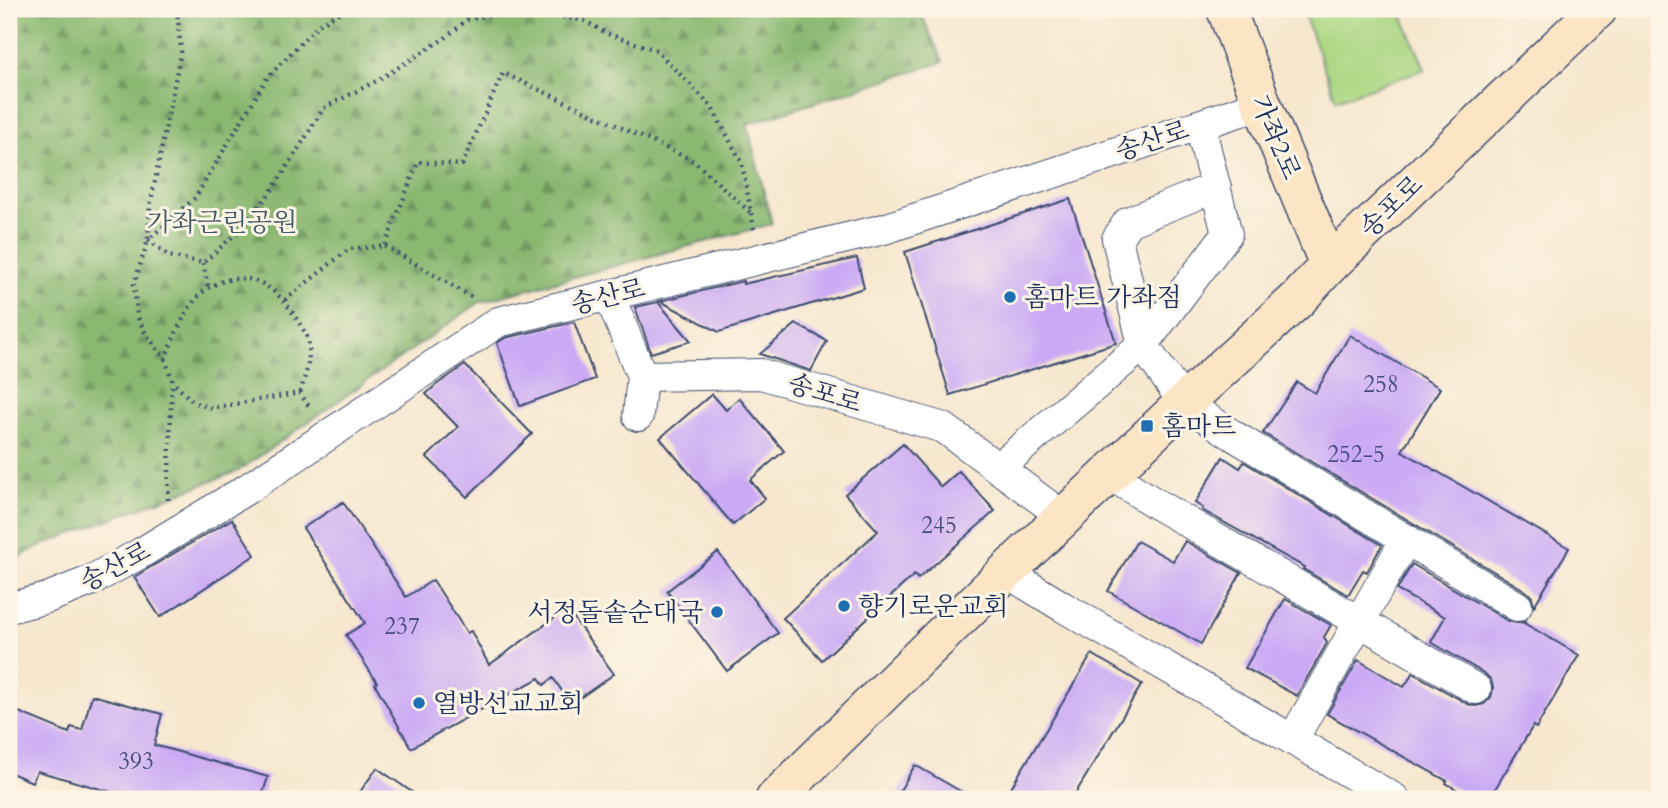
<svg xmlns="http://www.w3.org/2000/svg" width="1668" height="808" font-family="Cardo,'Noto Serif KR',serif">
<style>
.forest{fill:url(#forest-firs);stroke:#527468;stroke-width:2}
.garden{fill:#acd783;stroke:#648370;stroke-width:2}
.building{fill:#cbaaf5}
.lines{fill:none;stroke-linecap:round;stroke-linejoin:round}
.street-casing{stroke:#3c4b6f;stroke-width:32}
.secondary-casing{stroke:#3c4b6f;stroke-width:41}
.path{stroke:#3c4b6f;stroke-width:4.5;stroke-dasharray:2 5;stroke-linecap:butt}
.street{stroke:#fff;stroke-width:30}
.secondary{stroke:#fce5c4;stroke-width:38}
.poi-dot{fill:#1f6fb2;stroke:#fcf5e5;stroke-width:2.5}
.labels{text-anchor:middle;stroke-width:6;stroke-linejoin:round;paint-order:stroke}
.number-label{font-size:23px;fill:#474e84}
.street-label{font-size:26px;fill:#1b2f5e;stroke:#fcf5e5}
.park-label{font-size:26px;fill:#3f5967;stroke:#fcf5e5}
.poi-label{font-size:26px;fill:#1b2f5e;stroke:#fcf5e5;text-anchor:start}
</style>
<defs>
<pattern id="forest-firs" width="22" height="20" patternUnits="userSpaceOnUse" patternTransform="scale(1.75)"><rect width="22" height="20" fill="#89b871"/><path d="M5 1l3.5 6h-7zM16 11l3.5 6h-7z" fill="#6f9660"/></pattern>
</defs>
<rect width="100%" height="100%" fill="#fcf5e5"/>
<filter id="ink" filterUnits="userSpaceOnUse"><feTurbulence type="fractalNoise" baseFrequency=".0143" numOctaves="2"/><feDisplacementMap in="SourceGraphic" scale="14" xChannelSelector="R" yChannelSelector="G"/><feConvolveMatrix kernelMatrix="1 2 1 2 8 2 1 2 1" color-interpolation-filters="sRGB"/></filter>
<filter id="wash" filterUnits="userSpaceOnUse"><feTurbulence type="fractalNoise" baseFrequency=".00686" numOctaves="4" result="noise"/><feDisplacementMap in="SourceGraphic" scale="28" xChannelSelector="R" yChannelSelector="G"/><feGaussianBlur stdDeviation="1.57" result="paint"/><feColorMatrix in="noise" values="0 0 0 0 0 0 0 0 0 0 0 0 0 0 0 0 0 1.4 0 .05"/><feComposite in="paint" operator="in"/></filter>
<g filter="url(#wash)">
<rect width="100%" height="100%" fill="#f7e7cf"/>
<path class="forest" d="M9 9H919L943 62 747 124 772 224 480 302 238 471 39 546 9 563Z"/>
<path class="garden" d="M1302 9H1399L1425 69 1336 100Z"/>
<g id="blocks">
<g class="building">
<path d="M1070 199 1116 343 950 395 905 252Z"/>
<path d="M857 258 864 288 719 332 660 301 743 281V284Z"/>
<path d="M658 302 691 341 651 353 635 307Z"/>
<path d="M574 322 595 379 520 406 497 343 505 338Z"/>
<path d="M796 324 827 341 811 371 760 354Z"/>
<path d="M1350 335 1440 388 1402 451 1569 548 1534 606 1532 597 1526 591 1263 433 1297 382 1315 393Z"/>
<path d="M465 365 532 434 467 497 427 457 458 427 426 394 436 385Z"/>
<path d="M712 394 726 410 739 398 784 451 750 480 765 498 733 525 660 438Z"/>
<path d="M903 444 941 487 959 471 995 511 918 579 914 575 822 660 783 618 878 531 845 494Z"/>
<path d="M1223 457 1240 468 1244 462 1382 545 1367 572 1363 570 1348 595 1303 569 1304 567 1202 510 1203 508 1195 503Z"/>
<path d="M343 502 406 597 433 580 467 633 471 631 489 665 567 609 614 674 571 704 553 678 544 685 539 678 411 748 375 684 377 682 346 635 365 623 303 528Z"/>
<path d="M232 519 255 555 160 617 134 577Z"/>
<path d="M1137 541 1173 561 1185 541 1241 573 1201 644 1108 591Z"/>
<path d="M718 552 778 633 727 671 667 591Z"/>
<path d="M1412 564 1508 621 1516 623 1525 622 1524 623 1579 655 1536 728 1533 726 1489 799H1473L1446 783 1447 781 1327 714 1358 660 1404 687 1413 673 1468 704 1475 706 1484 704 1491 697 1493 688 1491 680 1485 674 1431 642 1445 617 1397 590Z"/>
<path d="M1285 599 1331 625 1324 637 1327 643 1297 696 1245 668Z"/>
<path d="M1092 654 1142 684 1072 799H1004Z"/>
<path d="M92 695 162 714 154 745 268 777 261 799H136L37 771 32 782 9 772V708L69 733 71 727 82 730Z"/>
<path d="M915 765 974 799H895Z"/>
<path d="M377 768 422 799H355Z"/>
</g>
</g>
</g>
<g filter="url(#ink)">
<use href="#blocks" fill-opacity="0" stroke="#3c4b6f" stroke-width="2"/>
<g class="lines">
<g class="street-casing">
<g id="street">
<path d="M1216 187 1128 222 1117 239 1143 345 1184 403 1234 436 1517 606"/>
<path d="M609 295 642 376 761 374 944 428 1064 517"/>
<path d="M638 416 642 376"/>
<path d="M998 468 1143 345 1227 234 1200 125"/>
<path d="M1109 474 1158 505 1476 689"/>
<path d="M1006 572 1063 607 1395 799"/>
<path d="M9 608 47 598 90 581 141 553 247 489 498 322 884 229 1262 104"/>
<path d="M1293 739 1406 539"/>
</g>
</g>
<g class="secondary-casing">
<g id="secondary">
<path d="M1226 9 1262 104 1329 265"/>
<path d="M775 799 1006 572 1184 403 1298 299 1329 265 1598 9"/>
</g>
</g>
<g class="path">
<path d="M177 9 181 51 150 206 148 240 134 284 137 316 146 334 165 359 173 382 193 402 211 408 300 393 310 408"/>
<path d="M345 9 318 25 267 78 195 198 148 240 169 256 203 263 240 230 273 189 324 108 380 79 445 38 467 20 517 9 585 21 608 34 656 50 711 106 742 163 754 229"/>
<path d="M581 9 585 21"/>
<path d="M385 246 475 299"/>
<path d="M203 263 208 287"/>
<path d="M285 300 349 249 385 246 418 162 462 165 503 73 694 161 753 215"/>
<path d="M165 359C173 338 190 297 210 287 250 265 278 288 298 321 301 327 307 334 308 340 312 358 305 376 300 393"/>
<path d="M168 500 172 383"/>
</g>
<use href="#street" class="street"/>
<use href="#secondary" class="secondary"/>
</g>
</g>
<g class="poi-dot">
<circle cx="1010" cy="297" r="7"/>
<rect x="1140" y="419" width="14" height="14" rx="3.5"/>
<circle cx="844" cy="606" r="7"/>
<circle cx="717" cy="612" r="7"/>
<circle cx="419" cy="703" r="7"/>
</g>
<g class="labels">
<g class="number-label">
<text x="1381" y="392">258</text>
<text x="1356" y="462">252-5</text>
<text x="939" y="533">245</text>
<text x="402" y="634">237</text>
<text x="136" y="769">393</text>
</g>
<g class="street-label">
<text transform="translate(1276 137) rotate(67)" y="9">가좌2로</text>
<text transform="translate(1152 140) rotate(-18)" y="9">송산로</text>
<text transform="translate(1391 206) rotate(-44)" y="9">송포로</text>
<text transform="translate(608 296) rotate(-14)" y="9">송산로</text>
<text transform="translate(825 393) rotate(17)" y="9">송포로</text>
<text transform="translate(115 566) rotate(-28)" y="9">송산로</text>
</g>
<g class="park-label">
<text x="222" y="231">가좌근린공원</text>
</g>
<g class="poi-label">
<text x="1024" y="306">홈마트 가좌점</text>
<text x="1161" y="435">홈마트</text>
<text x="858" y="615">향기로운교회</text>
<text x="703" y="621" text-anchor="end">서정돌솥순대국</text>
<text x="433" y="712">열방선교교회</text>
</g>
</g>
<rect width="1668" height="808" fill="none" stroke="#fcf5e5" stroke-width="35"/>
</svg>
